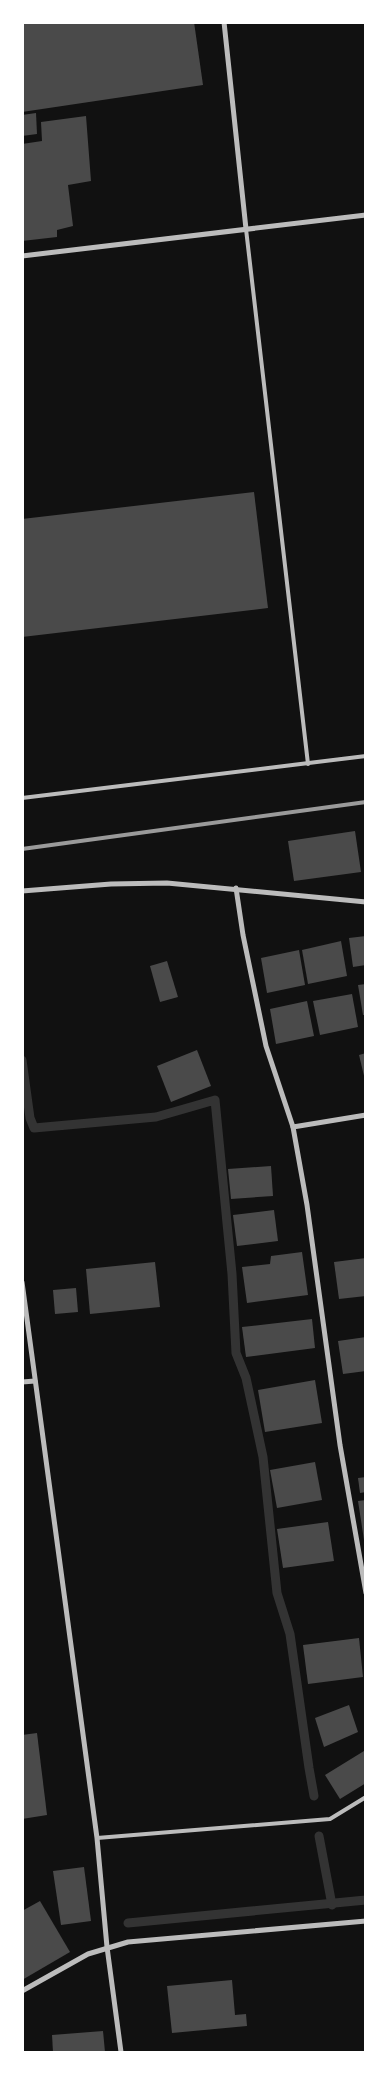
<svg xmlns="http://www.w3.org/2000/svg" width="388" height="2075" font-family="'Source Sans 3',sans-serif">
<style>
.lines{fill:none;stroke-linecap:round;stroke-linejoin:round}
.stream{stroke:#333;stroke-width:9}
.building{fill:#4a4a4a}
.service{stroke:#bcbcbc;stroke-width:4}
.minor{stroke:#bcbcbc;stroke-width:5}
.rail{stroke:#9a9a9a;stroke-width:4}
</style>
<rect width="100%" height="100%" fill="#111"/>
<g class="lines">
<g class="stream">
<path d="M22 1060 30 1118 34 1128 156 1117 215 1100 232 1274 236 1353 246 1378 263 1457 277 1593 290 1634 309 1768 314 1796"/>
<path d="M319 1836 332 1905"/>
<path d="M128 1923 366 1900"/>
</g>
</g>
<g class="building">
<path d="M22 22H194L203 85 22 112Z"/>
<path d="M36 113 37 134 22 136V115Z"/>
<path d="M86 116 91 181 68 185 73 226 57 230V237L22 241V144L42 141 41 122Z"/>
<path d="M254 492 268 608 22 637V519Z"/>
<path d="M355 831 361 872 294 881 288 841Z"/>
<path d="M366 936V965L353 967 349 938Z"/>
<path d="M341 941 347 976 308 984 302 950Z"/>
<path d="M299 950 305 985 267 993 261 958Z"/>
<path d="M167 961 178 997 160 1002 150 966Z"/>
<path d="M366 984V1015H363L358 985Z"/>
<path d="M352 994 358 1027 320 1035 313 1001Z"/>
<path d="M307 1001 314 1036 276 1044 270 1009Z"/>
<path d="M197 1050 211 1086 171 1102 157 1066Z"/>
<path d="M366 1053V1080H365L359 1055Z"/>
<path d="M271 1166 273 1196 231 1199 228 1169Z"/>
<path d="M274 1210 278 1241 237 1246 233 1215Z"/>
<path d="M302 1252 308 1295 247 1303 242 1267 270 1264 271 1256Z"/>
<path d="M366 1258V1296L339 1299 334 1262Z"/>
<path d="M155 1262 160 1307 90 1314 86 1269Z"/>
<path d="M76 1288 78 1312 55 1314 53 1290Z"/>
<path d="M312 1319 315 1348 246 1357 242 1327Z"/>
<path d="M366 1337V1371L343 1374 338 1341Z"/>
<path d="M315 1380 322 1423 265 1432 258 1390Z"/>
<path d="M315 1462 322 1500 277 1508 270 1470Z"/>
<path d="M366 1477V1492L360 1493 358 1478Z"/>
<path d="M366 1500V1540H364L358 1501Z"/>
<path d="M328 1522 334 1561 283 1568 277 1529Z"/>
<path d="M359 1638 363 1677 308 1684 303 1645Z"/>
<path d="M349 1705 358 1732 324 1747 315 1718Z"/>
<path d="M37 1733 47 1815 22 1819V1735Z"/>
<path d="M364 1751 366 1753V1783L340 1799 325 1775Z"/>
<path d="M84 1867 91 1921 61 1925 53 1871Z"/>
<path d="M40 1901 70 1952 22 1980V1911Z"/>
<path d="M232 1980 235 2015 246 2014 247 2026 172 2033 167 1986Z"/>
<path d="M103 2031 105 2052H53L52 2035Z"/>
</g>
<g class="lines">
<g class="service">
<path d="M246 229 308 764"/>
<path d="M22 798 366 756"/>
<path d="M97 1838 330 1819 366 1797"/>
</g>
<g class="minor">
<path d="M224 22 246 229"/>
<path d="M22 256 366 215"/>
<path d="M236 888 243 935 266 1046 293 1127 307 1205 340 1445 366 1593"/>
<path d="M22 891 111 884 167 883 366 902"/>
<path d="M293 1127 366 1115"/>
<path d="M22 1282 97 1838 107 1947 121 2052"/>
<path d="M22 1382 35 1381"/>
<path d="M22 1991 88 1954 128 1942 366 1921"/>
</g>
<path class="rail" d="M22 849 366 802"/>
</g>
<rect width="388" height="2075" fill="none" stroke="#ffffff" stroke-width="48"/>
</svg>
